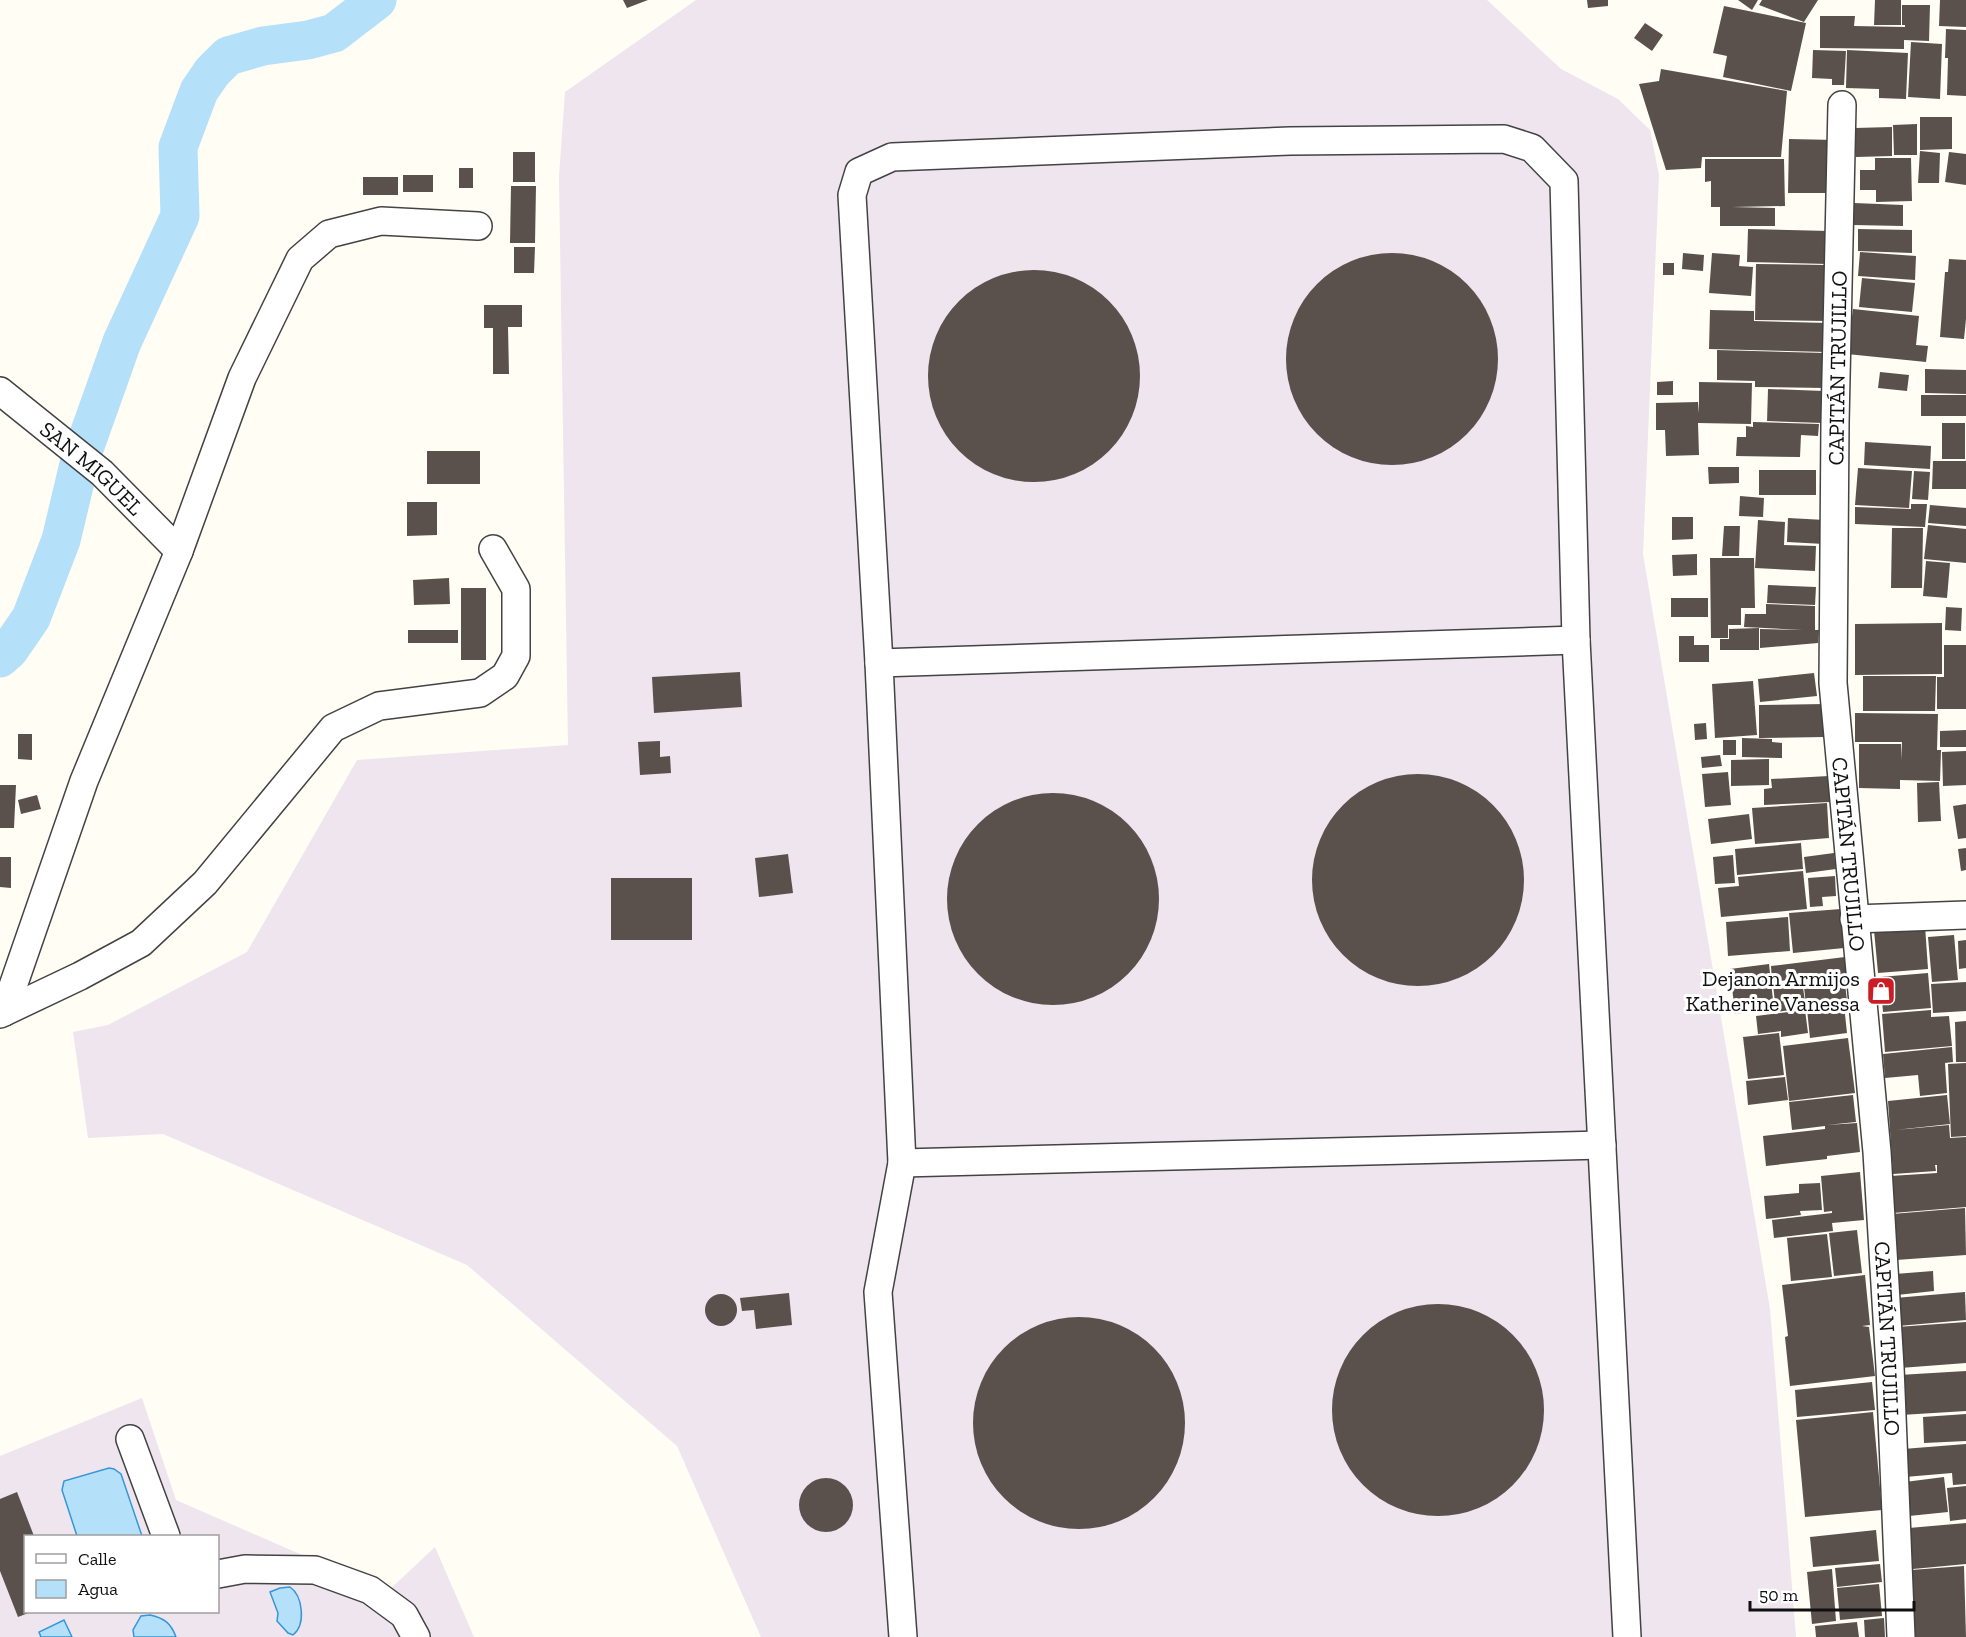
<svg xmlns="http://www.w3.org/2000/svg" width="1966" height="1637" font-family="'Zilla Slab',serif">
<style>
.industrial{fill:#eee5ef;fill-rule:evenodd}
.water{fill:#b4e0fa;stroke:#3696d6;stroke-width:1.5}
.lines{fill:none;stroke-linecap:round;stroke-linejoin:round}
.river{stroke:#b4e0fa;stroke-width:39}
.building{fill:#5a514c}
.minor-casing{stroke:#434343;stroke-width:30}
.minor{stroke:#fff;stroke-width:27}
.labels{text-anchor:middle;stroke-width:6;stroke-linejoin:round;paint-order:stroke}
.street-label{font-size:22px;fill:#101010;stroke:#fff}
.poi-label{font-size:22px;fill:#101010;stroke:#fff;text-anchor:end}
</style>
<rect width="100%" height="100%" fill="#fffdf4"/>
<g class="industrial">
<path d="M696 0H1487L1561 69 1618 99 1650 130 1659 175 1643 554 1770 1309 1796 1637H761L677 1446 467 1265 163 1134 88 1138 73 1032 108 1025 247 952 357 760 568 745 559 177 565 92Z"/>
<path d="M142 1398 176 1500 387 1592 435 1547 474 1637H0V1456ZM26 1536H218V1612H26Z"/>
</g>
<g class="water">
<path d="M109 1468 114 1469 121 1474 142 1536H77L62 1490 64 1481Z"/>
<path d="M290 1587C303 1596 306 1625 293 1635L288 1633 277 1621 278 1613 270 1592 280 1588Z"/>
<path d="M150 1615C164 1618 171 1623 176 1637H134L133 1630 141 1616Z"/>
<path d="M64 1620 72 1637H41L39 1632Z"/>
</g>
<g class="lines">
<path class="river" d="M0 658 9 650 31 618 61 540 80 460 122 342 180 216 178 147 199 91 212 72 228 56 263 46 308 40 334 33 377 0"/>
</g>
<g class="building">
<path d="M623 0H648L627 8Z"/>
<path d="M1587 0H1608V6L1588 8Z"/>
<path d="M1738 0H1758L1752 10Z"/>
<path d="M1762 0H1818L1804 22 1759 5Z"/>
<path d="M1875 0H1901V25H1874Z"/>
<path d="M1940 0H1966V27L1939 26Z"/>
<path d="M1902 5H1930L1929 41 1904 40V49L1820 48V16H1855L1854 26 1905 27V25H1902Z"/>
<path d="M1724 6 1806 23 1791 91 1723 77 1727 56 1713 53Z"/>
<path d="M1645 23 1663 35 1652 51 1634 38Z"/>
<path d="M1946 29 1966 30V96L1947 95 1948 58H1945Z"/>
<path d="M1911 42 1942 44 1940 99 1908 97Z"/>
<path d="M1813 50 1846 51 1844 85H1832V79L1812 78Z"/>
<path d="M1847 50 1908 53 1906 99 1879 98V89L1846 88Z"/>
<path d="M1661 69 1787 91 1781 157H1702L1701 168 1666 170 1639 84 1659 81Z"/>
<path d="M1920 117H1952V149L1920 150Z"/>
<path d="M1917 124V155H1894L1893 125Z"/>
<path d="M1892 127V156L1856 157 1855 128Z"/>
<path d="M1789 139 1836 140 1835 193H1788Z"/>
<path d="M1920 151 1940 153 1939 183H1918Z"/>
<rect x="513" y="152" width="22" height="30"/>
<path d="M1949 152 1966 154V185L1945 182Z"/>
<path d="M1875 158H1911L1912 201 1876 202V190H1860V170H1875Z"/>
<path d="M1705 159H1784L1785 206 1732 207 1775 208V226H1720V207H1711V181L1705 182Z"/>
<rect x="459" y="168" width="14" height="20"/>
<rect x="403" y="175" width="30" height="17"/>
<rect x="363" y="177" width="35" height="18"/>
<path d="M511 186H536L535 243H510Z"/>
<path d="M1854 203 1903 205V226L1853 225Z"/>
<path d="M1748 229 1829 231 1828 264 1747 262Z"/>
<path d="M1858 229 1912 230V253L1858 251Z"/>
<path d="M514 247H535L534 273H514Z"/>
<path d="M1860 252 1916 256 1915 280 1858 276Z"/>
<path d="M1683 253 1704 255 1703 271 1682 269Z"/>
<path d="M1712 253 1740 255 1739 266 1753 267 1751 296 1709 293Z"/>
<circle cx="1392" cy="359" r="106"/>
<path d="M1949 259 1966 260V319L1964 339 1940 337 1945 272H1948Z"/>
<rect x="1663" y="263" width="11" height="12"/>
<path d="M1756 264 1827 265 1826 321 1755 320Z"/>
<circle cx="1034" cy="376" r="106"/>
<path d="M1862 278 1915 283 1912 312 1859 307Z"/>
<path d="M484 305H522V327H508L509 374H493V328H484Z"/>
<path d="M1853 309 1919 316 1916 345 1928 346 1926 362 1847 354Z"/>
<path d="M1710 310 1754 311V321L1828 323 1827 352 1709 349Z"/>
<path d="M1717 350 1825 353V388L1755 387V381L1717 380Z"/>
<path d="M1925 369 1966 370V394L1925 393Z"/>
<path d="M1880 372 1909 375 1907 391 1878 388Z"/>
<path d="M1673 381V395H1657V382Z"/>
<path d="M1699 382 1752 383 1751 424 1698 423 1699 455 1666 456 1665 430H1656V403L1698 402 1699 413Z"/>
<path d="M1768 389 1824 391 1823 423 1767 421Z"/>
<rect x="1921" y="395" width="45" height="21"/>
<path d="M1753 422 1819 424 1818 436 1801 435 1800 457 1736 456 1737 437H1746V426L1753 427Z"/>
<rect x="1942" y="423" width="23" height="36"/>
<path d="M1865 442 1931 446 1930 469 1864 465Z"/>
<rect x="427" y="451" width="53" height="33"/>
<path d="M1933 461H1966V489H1932Z"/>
<path d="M1708 467H1739V483L1709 484Z"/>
<path d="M1858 468 1912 471 1909 508 1855 505Z"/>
<rect x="1759" y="470" width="57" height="25"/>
<path d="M1914 471 1930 472 1928 500 1912 499Z"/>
<path d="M1740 496 1764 498 1763 517 1739 516Z"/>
<path d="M407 502H437V535L407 536Z"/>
<path d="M1911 504H1927L1925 527 1855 524V507L1911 509Z"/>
<path d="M1930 505 1966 508V526L1928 523Z"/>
<path d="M1672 517H1693V539L1672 540Z"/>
<path d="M1788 518 1825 520 1824 544 1787 542Z"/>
<path d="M1758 520 1785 522 1784 545 1816 546 1815 571 1755 568Z"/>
<path d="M1928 525 1966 529V563L1924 559Z"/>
<path d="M1724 526H1740L1739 556H1722Z"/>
<path d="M1892 528H1923L1922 588H1891Z"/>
<path d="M1697 554V575L1673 576 1672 555Z"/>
<path d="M1710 558H1754L1755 608H1741V625H1728V638H1711Z"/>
<path d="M1926 561 1950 563 1947 598 1923 596Z"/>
<path d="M449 578 450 604 414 605 413 580Z"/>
<path d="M1768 585 1816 587 1815 605 1767 603Z"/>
<rect x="461" y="588" width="25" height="72"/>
<rect x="1671" y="598" width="37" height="19"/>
<path d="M1766 604 1815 606V630H1819L1818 643 1760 648V629L1803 630 1744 627 1745 614H1766Z"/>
<path d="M1946 607 1962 608 1961 631 1945 630Z"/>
<path d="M1942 623V674L1855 675V624Z"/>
<path d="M1759 628V650H1720V639H1729V629Z"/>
<rect x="408" y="630" width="50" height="13"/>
<path d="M1679 636H1694V645H1709V662H1679Z"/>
<path d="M1944 645H1966V709H1937V677H1944Z"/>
<path d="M740 672 742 707 654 713 652 677Z"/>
<path d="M1814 673 1817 696 1760 702 1758 679Z"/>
<path d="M1863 676H1936L1935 711H1863Z"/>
<path d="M1753 681 1757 735 1715 738 1712 684Z"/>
<path d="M1825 704V737L1759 738V705Z"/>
<path d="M1855 713 1938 714 1937 750H1941L1940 781 1900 780V789L1859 788V744H1901V760L1902 742H1855Z"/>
<path d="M1706 723 1707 739 1695 740 1694 724Z"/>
<path d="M1966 730V747H1940V731Z"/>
<path d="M18 734H32V760L18 759Z"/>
<path d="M1742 738 1772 739V742L1782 743V758L1742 757Z"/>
<rect x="1723" y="740" width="13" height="15"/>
<path d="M660 741V757L670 756 671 773 640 775 638 742Z"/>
<path d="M1966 751V785L1943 786 1942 752Z"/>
<path d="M1720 755 1722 766 1702 768 1701 757Z"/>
<path d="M1769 759V785L1731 786V760Z"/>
<path d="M1728 772 1731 805 1705 807 1702 774Z"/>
<circle cx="1418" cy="880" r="106"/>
<path d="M1829 776 1830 802 1764 805V789L1772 788 1771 779Z"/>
<path d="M1939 782 1941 821 1918 822 1917 783Z"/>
<path d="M0 785H16L14 828H0Z"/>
<circle cx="1053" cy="899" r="106"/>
<path d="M37 795 41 809 21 814 18 800Z"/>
<path d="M1827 803 1829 838 1755 844 1752 808Z"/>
<path d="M1966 804V838L1958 839 1953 806Z"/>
<path d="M1749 814 1752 839 1711 844 1708 819Z"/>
<path d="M1801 843 1803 869 1737 875 1735 849Z"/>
<path d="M1966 848V870L1961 871 1958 849Z"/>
<path d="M1834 853 1836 869 1806 873 1804 857Z"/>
<path d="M788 854 793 893 759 897 755 858Z"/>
<path d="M1733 855 1735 883 1715 884 1713 857Z"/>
<path d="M0 857H11V888L0 887Z"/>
<path d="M1803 871 1807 909 1721 917 1718 888 1739 886 1738 877Z"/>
<path d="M1835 876 1836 896 1822 897 1823 906 1810 907 1808 878Z"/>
<rect x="611" y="878" width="81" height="62"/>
<path d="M1841 909 1844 948 1793 953 1789 913Z"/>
<path d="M1788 917 1790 951 1728 956 1726 922Z"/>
<path d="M1925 926 1928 969 1878 973 1874 930Z"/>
<path d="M1954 935 1958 980 1932 982 1928 937Z"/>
<path d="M1966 940V968L1959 969 1958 941Z"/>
<path d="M1845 957 1847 974H1844L1847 1001 1806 1005 1803 978 1772 982 1771 966Z"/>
<path d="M1769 964 1774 1009 1735 1014 1730 969Z"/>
<path d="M1928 973 1931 1008 1883 1012 1880 977Z"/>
<path d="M1802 981 1806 1008 1776 1012 1773 984Z"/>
<path d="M1966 982V1011L1933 1013 1931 984Z"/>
<path d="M1844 1005 1847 1033 1810 1038 1807 1009Z"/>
<path d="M1805 1010 1808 1033 1781 1037V1031L1758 1034 1756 1016Z"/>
<path d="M1931 1010V1017L1949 1016 1952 1046 1885 1052 1882 1014Z"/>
<path d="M1966 1021V1062H1956L1955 1022Z"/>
<path d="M1779 1033 1784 1075 1748 1079 1743 1037Z"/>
<path d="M1848 1038 1855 1093 1789 1101 1783 1046Z"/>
<path d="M1952 1047 1953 1062 1945 1063 1947 1093 1920 1096 1918 1075 1885 1078 1883 1054Z"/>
<path d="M1966 1063V1136L1951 1137 1948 1064Z"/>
<path d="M1785 1077 1788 1100 1748 1105 1746 1081Z"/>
<path d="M1853 1095 1856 1122 1827 1125 1857 1123 1860 1152 1827 1156V1159L1766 1166 1763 1136 1825 1129V1126L1792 1130 1789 1102Z"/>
<path d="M1947 1095 1950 1124 1895 1130 1949 1125 1950 1138 1966 1137V1207L1893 1213 1890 1176 1937 1173V1165H1935L1936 1171 1893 1174 1888 1101Z"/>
<path d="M1860 1172 1864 1220 1832 1223 1833 1231 1774 1238 1772 1220 1832 1213V1211L1824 1212 1821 1176Z"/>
<path d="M1820 1183 1822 1210 1800 1211 1801 1215 1766 1219 1764 1196 1799 1193V1184Z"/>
<path d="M1965 1208 1966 1255 1896 1260 1892 1214Z"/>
<path d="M1857 1230 1862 1273 1834 1276 1829 1233Z"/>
<path d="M1827 1234 1832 1277 1791 1281 1787 1238Z"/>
<path d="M1933 1271 1934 1291 1897 1295 1895 1274Z"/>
<path d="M1865 1275 1870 1325 1862 1326 1869 1327 1875 1376 1790 1386 1785 1337 1788 1336 1782 1285Z"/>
<path d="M1965 1292 1966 1320 1898 1326 1895 1298Z"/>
<path d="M789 1293 792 1325 756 1329 754 1310 742 1311 740 1298Z"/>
<circle cx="721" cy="1310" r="16"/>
<circle cx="1438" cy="1410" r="106"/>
<circle cx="1079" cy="1423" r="106"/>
<path d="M1966 1322V1363L1900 1368 1897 1327Z"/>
<path d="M1966 1371V1411L1901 1415 1899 1375Z"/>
<path d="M1872 1382 1875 1410 1797 1417 1795 1390Z"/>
<path d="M1873 1412 1882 1510 1805 1517 1796 1420Z"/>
<path d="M1966 1414V1441L1924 1443 1923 1417Z"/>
<path d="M1966 1444V1484L1953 1485 1952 1473 1905 1477 1903 1449Z"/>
<path d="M1944 1477 1948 1512 1909 1516 1905 1482Z"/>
<circle cx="826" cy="1505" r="27"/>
<path d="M1966 1486V1519L1950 1521 1947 1488Z"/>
<path d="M17 1492 34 1536H26V1612H31L18 1617 0 1571V1499Z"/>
<path d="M1966 1523V1564L1913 1569 1909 1528Z"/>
<path d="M1876 1530 1879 1561 1813 1567 1810 1537Z"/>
<path d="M1880 1564 1882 1582 1837 1587 1835 1568Z"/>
<path d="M1964 1566 1966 1637H1913L1912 1627 1915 1626 1911 1570Z"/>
<path d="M1832 1569 1836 1621 1812 1624 1807 1572Z"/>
<path d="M1879 1584 1882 1616 1840 1620 1837 1588Z"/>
<path d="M1884 1618 1885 1637H1865L1864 1620Z"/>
<path d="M1857 1622 1859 1637H1816L1815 1626Z"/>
</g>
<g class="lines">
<g class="minor-casing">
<g id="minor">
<path id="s1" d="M1842 105 1835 423 1833 683 1877 1152 1890 1367 1901 1637"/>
<path id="s2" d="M0 391 102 473 179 551"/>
<path d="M879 663 1576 640"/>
<path d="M1854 919 1966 915"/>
<path d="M4 1012 84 781 179 551 242 378 300 259 329 234 381 221 478 226"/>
<path d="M0 1014 80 976 141 943 205 883 333 728 379 706 480 693 505 676 516 656V589L493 549"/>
<path d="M902 1163 1602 1145"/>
<path d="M130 1439 166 1536"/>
<path d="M218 1574 245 1569 315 1570 370 1590 404 1615 416 1637"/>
<path d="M903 1637 878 1292 902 1163 879 663 852 195 859 172 892 157 1290 141 1504 139 1532 148 1564 181 1576 640 1627 1637"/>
</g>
</g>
<use href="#minor" class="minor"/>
</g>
<defs>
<g id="shop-square" transform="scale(1.5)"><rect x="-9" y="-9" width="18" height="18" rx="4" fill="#cb1d26" stroke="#fff"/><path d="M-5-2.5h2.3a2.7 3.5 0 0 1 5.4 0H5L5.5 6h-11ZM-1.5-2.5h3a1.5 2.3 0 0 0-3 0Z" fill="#fff"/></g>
</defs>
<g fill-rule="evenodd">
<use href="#shop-square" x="1881" y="991"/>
</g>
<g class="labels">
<g class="street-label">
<text transform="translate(1837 368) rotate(-89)" y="8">CAPITÁN TRUJILLO</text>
<text dy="8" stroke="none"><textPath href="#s2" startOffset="120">SAN MIGUEL</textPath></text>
<text dy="8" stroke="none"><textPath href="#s1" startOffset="750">CAPITÁN TRUJILLO</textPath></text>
<text dy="8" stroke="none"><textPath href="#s1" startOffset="1236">CAPITÁN TRUJILLO</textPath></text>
</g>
<g class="poi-label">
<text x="1860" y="986">Dejanon Armijos<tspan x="1860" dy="25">Katherine Vanessa</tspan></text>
</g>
</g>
<rect x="24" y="1535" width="195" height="78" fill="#ffffff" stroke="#9f9f9f" stroke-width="1.5"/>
<rect x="36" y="1554" width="30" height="9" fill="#ffffff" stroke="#9f9f9f" stroke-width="1.5"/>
<text x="78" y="1565" font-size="18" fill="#101010">Calle</text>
<rect x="36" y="1580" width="30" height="18" fill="#b4e0fa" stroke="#9f9f9f" stroke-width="1.5"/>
<text x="78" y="1595" font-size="18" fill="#101010">Agua</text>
<path d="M1750 1601v9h164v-9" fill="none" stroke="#101010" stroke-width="3"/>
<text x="1759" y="1601" font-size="18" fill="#101010" stroke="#ffffff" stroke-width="4.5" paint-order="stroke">50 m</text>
</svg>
